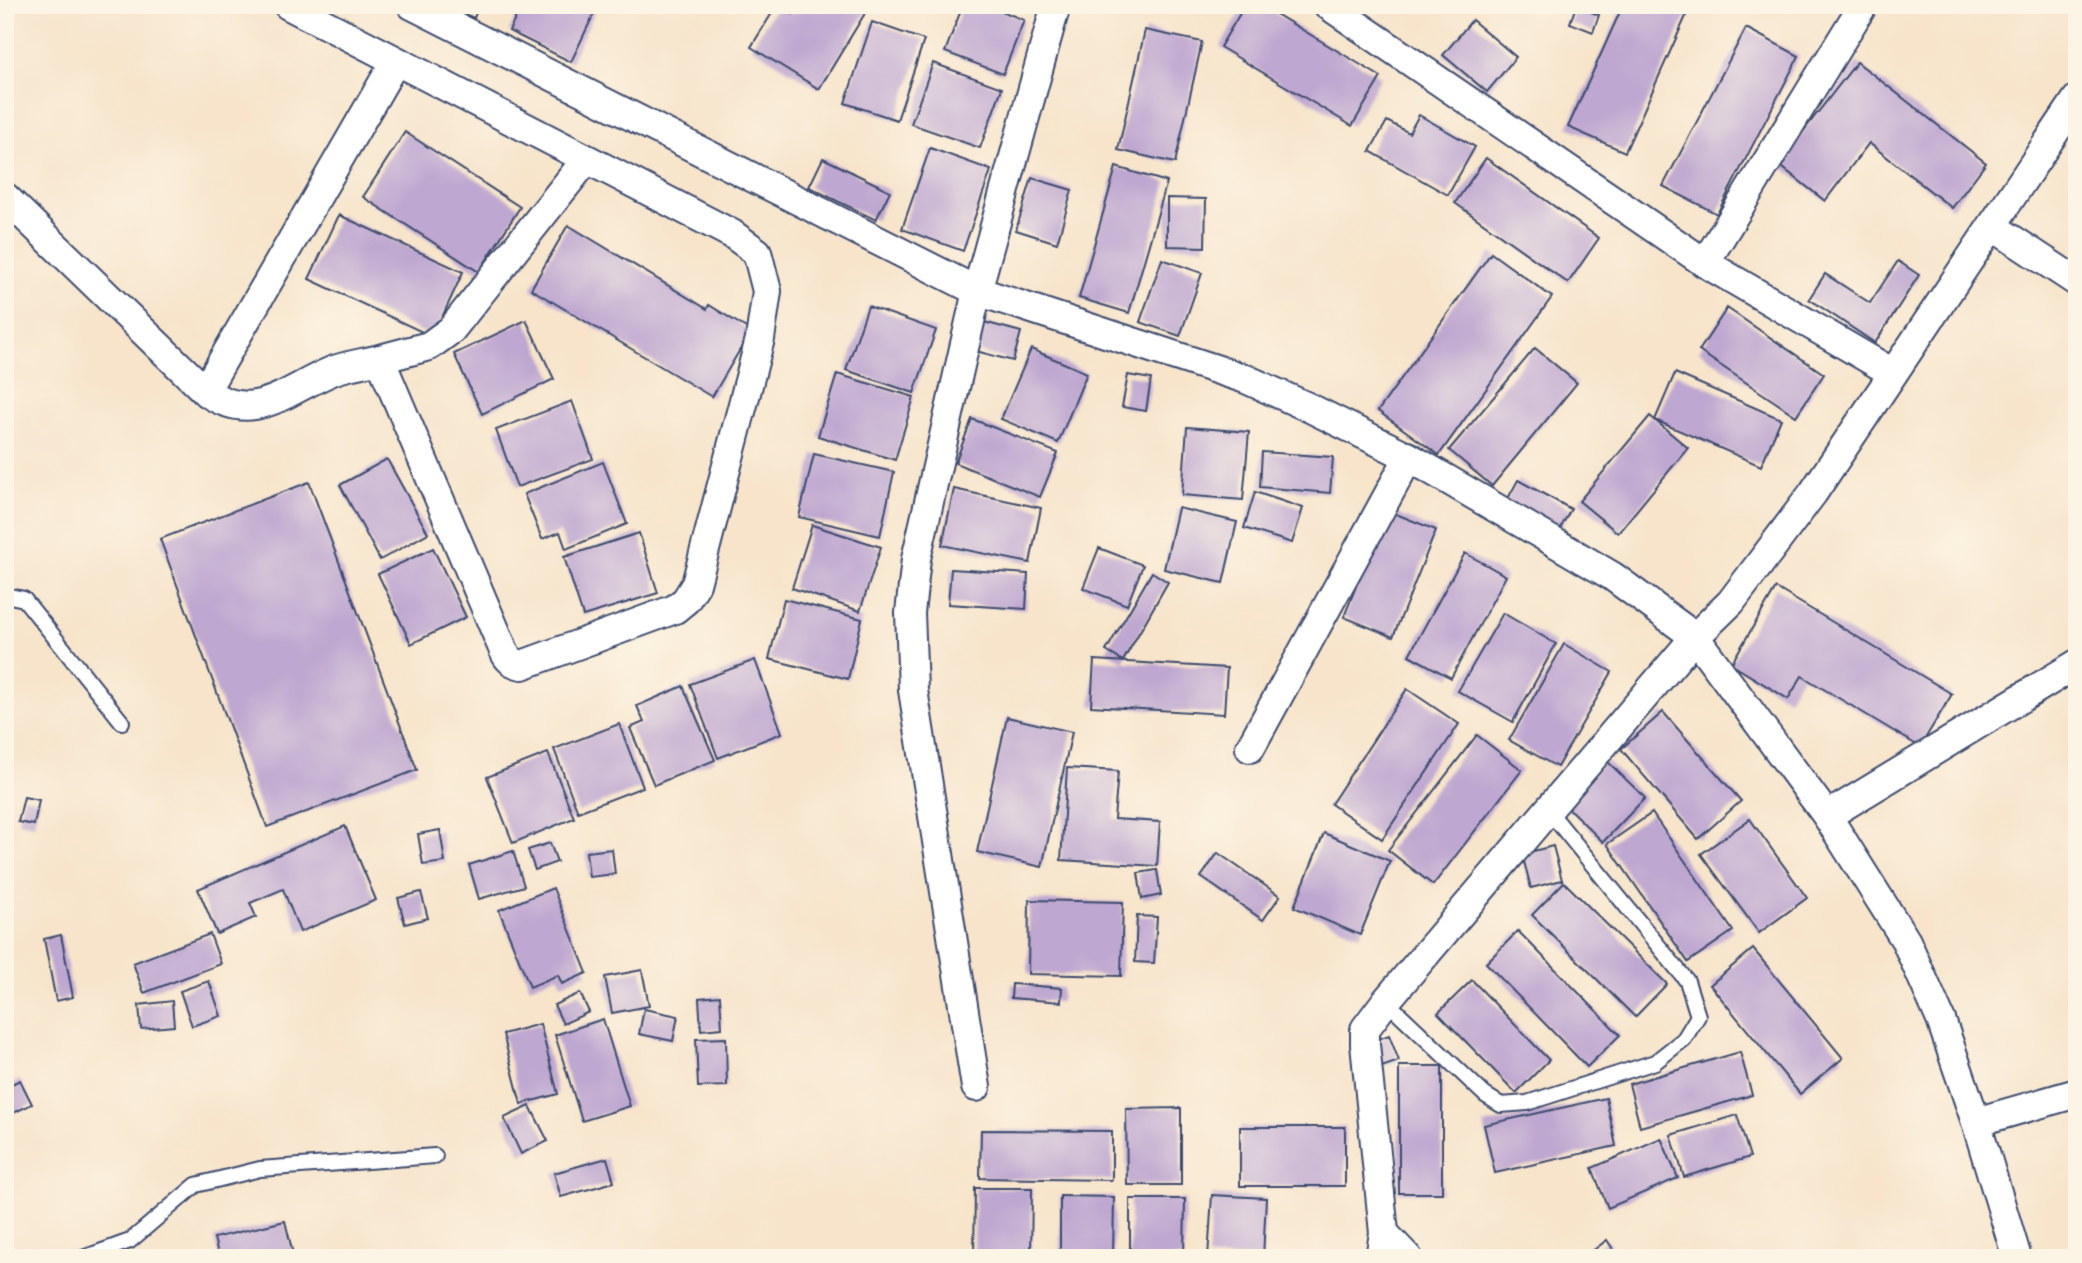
<svg xmlns="http://www.w3.org/2000/svg" width="2082" height="1263" font-family="Cardo,serif">
<style>
.building{fill:#bea7d0}
.lines{fill:none;stroke-linecap:round;stroke-linejoin:round}
.lane-casing{stroke:#3c4a6e;stroke-width:18}
.street-casing{stroke:#3c4a6e;stroke-width:32}
.lane{stroke:#fff;stroke-width:14}
.street{stroke:#fff;stroke-width:28}
</style>
<rect width="100%" height="100%" fill="#fcf5e5"/>
<filter id="ink" filterUnits="userSpaceOnUse"><feTurbulence type="fractalNoise" baseFrequency=".0143" numOctaves="2"/><feDisplacementMap in="SourceGraphic" scale="14" xChannelSelector="R" yChannelSelector="G"/><feConvolveMatrix kernelMatrix="1 2 1 2 8 2 1 2 1" color-interpolation-filters="sRGB"/></filter>
<filter id="wash" filterUnits="userSpaceOnUse"><feTurbulence type="fractalNoise" baseFrequency=".00686" numOctaves="4" result="noise"/><feDisplacementMap in="SourceGraphic" scale="28" xChannelSelector="R" yChannelSelector="G"/><feGaussianBlur stdDeviation="1.57" result="paint"/><feColorMatrix in="noise" values="0 0 0 0 0 0 0 0 0 0 0 0 0 0 0 0 0 1.4 0 .05"/><feComposite in="paint" operator="in"/></filter>
<g filter="url(#wash)">
<rect width="100%" height="100%" fill="#f7e4cb"/>
<g id="blocks">
<g class="building">
<path d="M450 5H479L474 18 449 8Z"/>
<path d="M522 5H598L571 62 509 31Z"/>
<path d="M777 5 793 14 798 5H870L819 89 751 47Z"/>
<path d="M963 5H987L1024 20 1003 74 945 52Z"/>
<path d="M1245 5H1261L1381 77 1352 126 1220 47Z"/>
<path d="M1623 5H1691L1625 152 1568 127Z"/>
<path d="M1576 6 1599 15 1593 32 1570 23Z"/>
<path d="M1472 20 1516 57 1487 92 1443 55Z"/>
<path d="M872 22 924 40 897 120 845 103Z"/>
<path d="M1746 28 1799 56 1717 214 1663 186Z"/>
<path d="M1145 30 1202 42 1175 163 1118 150Z"/>
<path d="M1857 62 1986 163 1952 208 1869 143 1825 201 1778 164Z"/>
<path d="M933 63 1002 88 980 148 911 124Z"/>
<path d="M1419 115 1475 147 1448 195 1370 151 1387 121 1409 133Z"/>
<path d="M405 132 520 207 479 272 363 197Z"/>
<path d="M930 148 991 170 963 251 902 229Z"/>
<path d="M823 158 890 191 876 220 809 187Z"/>
<path d="M1486 158 1599 238 1568 283 1455 203Z"/>
<path d="M1116 167 1167 182 1129 313 1079 298Z"/>
<path d="M1032 178 1072 190 1057 243 1016 230Z"/>
<path d="M1167 198 1206 199 1205 247 1167 246Z"/>
<path d="M339 215 463 272 433 337 309 279Z"/>
<path d="M568 225 707 309 709 305 751 331 712 397 531 289Z"/>
<path d="M1491 253 1552 297 1439 455 1378 411Z"/>
<path d="M1162 259 1202 273 1180 336 1140 322Z"/>
<path d="M1898 261 1919 275 1875 343 1809 299 1825 274 1870 303Z"/>
<path d="M868 306 936 330 914 393 846 370Z"/>
<path d="M1727 308 1824 374 1796 416 1699 351Z"/>
<path d="M526 320 554 379 482 414 454 354Z"/>
<path d="M984 322 1021 332 1013 361 976 351Z"/>
<path d="M1535 348 1577 383 1492 486 1449 450Z"/>
<path d="M1031 349 1087 373 1058 443 1001 419Z"/>
<path d="M1675 373 1781 419 1761 466 1655 420Z"/>
<path d="M837 374 914 397 895 460 818 436Z"/>
<path d="M1128 375 1151 379 1146 411 1122 407Z"/>
<path d="M572 401 593 459 517 487 496 430Z"/>
<path d="M1650 416 1688 448 1618 533 1579 501Z"/>
<path d="M972 419 1058 453 1040 497 955 463Z"/>
<path d="M1187 427 1249 432 1243 500 1182 495Z"/>
<path d="M1262 452 1333 457 1330 493 1260 487Z"/>
<path d="M814 454 894 472 880 536 799 517Z"/>
<path d="M387 459 428 533 380 560 340 485Z"/>
<path d="M603 462 627 524 566 549 560 532 542 539 524 494Z"/>
<path d="M1518 480 1571 509 1558 533 1505 504Z"/>
<path d="M309 482 417 770 267 827 160 539Z"/>
<path d="M954 489 1041 508 1030 563 942 545Z"/>
<path d="M1255 492 1303 508 1292 543 1244 528Z"/>
<path d="M1178 508 1237 522 1223 583 1164 569Z"/>
<path d="M1386 510 1436 530 1393 637 1344 617Z"/>
<path d="M812 525 881 547 860 611 792 588Z"/>
<path d="M639 533 658 593 583 616 564 557Z"/>
<path d="M433 548 466 617 411 644 378 574Z"/>
<path d="M1099 548 1143 565 1127 605 1083 588Z"/>
<path d="M1465 553 1506 576 1451 678 1409 655Z"/>
<path d="M951 569 1028 574 1026 609 948 604Z"/>
<path d="M1152 572 1168 582 1123 661 1106 651Z"/>
<path d="M1776 588 1952 694 1920 747 1802 676 1788 699 1731 664Z"/>
<path d="M784 599 862 619 848 679 769 659Z"/>
<path d="M1503 613 1556 644 1513 722 1458 691Z"/>
<path d="M1564 644 1612 672 1557 767 1509 740Z"/>
<path d="M755 660 782 733 718 758 690 684Z"/>
<path d="M1094 660 1227 668 1224 714 1091 706Z"/>
<path d="M683 686 715 760 654 785 630 728 644 722 637 706Z"/>
<path d="M1407 689 1459 724 1382 839 1331 804Z"/>
<path d="M1663 712 1741 801 1698 839 1621 749Z"/>
<path d="M1007 717 1072 732 1042 867 977 852Z"/>
<path d="M619 724 643 787 578 812 554 749Z"/>
<path d="M1477 735 1522 770 1433 885 1388 850Z"/>
<path d="M548 753 574 818 513 843 487 777Z"/>
<path d="M1606 760 1645 798 1603 842 1564 804Z"/>
<path d="M1067 768 1118 771 1114 819 1160 822 1157 866 1061 860Z"/>
<path d="M24 797 39 800 34 825 18 822Z"/>
<path d="M1652 813 1733 931 1688 962 1607 844Z"/>
<path d="M1750 819 1807 898 1759 933 1701 854Z"/>
<path d="M345 826 376 900 300 932 283 889 250 903 256 917 217 934 198 889Z"/>
<path d="M440 830 445 862 423 865 418 834Z"/>
<path d="M1324 833 1390 861 1360 935 1294 907Z"/>
<path d="M550 843 557 862 535 870 528 850Z"/>
<path d="M1553 846 1562 880 1531 888 1522 854Z"/>
<path d="M612 849 615 874 589 877 586 852Z"/>
<path d="M513 851 524 886 479 899 469 865Z"/>
<path d="M1218 853 1280 896 1263 920 1201 877Z"/>
<path d="M1157 870 1161 895 1142 899 1138 873Z"/>
<path d="M1564 882 1667 984 1635 1017 1532 915Z"/>
<path d="M553 888 587 973 562 984 558 975 530 987 499 910Z"/>
<path d="M421 892 428 918 405 924 398 898Z"/>
<path d="M1029 900 1123 902 1121 976 1028 974Z"/>
<path d="M1137 916 1157 917 1154 963 1135 962Z"/>
<path d="M1518 931 1620 1035 1587 1067 1486 963Z"/>
<path d="M210 934 221 964 144 993 133 963Z"/>
<path d="M61 935 73 997 56 1001 44 939Z"/>
<path d="M1753 949 1843 1058 1800 1094 1710 985Z"/>
<path d="M642 970 649 1006 612 1013 605 977Z"/>
<path d="M1472 980 1549 1060 1516 1093 1438 1013Z"/>
<path d="M209 981 221 1016 192 1026 180 991Z"/>
<path d="M1012 984 1062 988 1061 1002 1011 998Z"/>
<path d="M580 993 589 1012 563 1024 554 1005Z"/>
<path d="M720 996 722 1028 701 1030 699 998Z"/>
<path d="M172 1001 174 1026 141 1029 139 1005Z"/>
<path d="M644 1009 678 1016 673 1041 639 1034Z"/>
<path d="M603 1019 630 1106 582 1121 555 1035Z"/>
<path d="M540 1024 558 1094 521 1104 503 1034Z"/>
<path d="M1389 1035 1399 1061 1376 1069 1367 1043Z"/>
<path d="M726 1038 727 1086 698 1087 696 1039Z"/>
<path d="M1740 1052 1752 1095 1640 1127 1629 1084Z"/>
<rect x="1399" y="1066" width="43" height="127"/>
<path d="M20 1080 32 1104 5 1117V1087Z"/>
<path d="M1606 1098 1616 1146 1495 1173 1484 1125Z"/>
<path d="M530 1106 548 1141 521 1154 504 1118Z"/>
<path d="M1181 1108V1185H1127L1126 1109Z"/>
<path d="M1737 1115 1750 1157 1684 1177 1671 1135Z"/>
<rect x="1240" y="1127" width="105" height="59"/>
<path d="M981 1130 1112 1131V1180L980 1178Z"/>
<path d="M1661 1138 1678 1178 1608 1208 1592 1168Z"/>
<path d="M607 1158 614 1182 561 1197 554 1173Z"/>
<path d="M975 1188H1032L1031 1258H974Z"/>
<path d="M1212 1195 1266 1198 1263 1258H1208Z"/>
<path d="M1060 1196 1114 1197 1113 1258H1060Z"/>
<path d="M1130 1199H1185L1184 1258H1130Z"/>
<path d="M285 1221 294 1258H219L214 1238Z"/>
<path d="M1607 1240 1619 1258H1583Z"/>
</g>
</g>
</g>
<g filter="url(#ink)">
<use href="#blocks" fill-opacity="0" stroke="#3c4a6e" stroke-width="2"/>
<g class="lines">
<g class="lane-casing">
<g id="lane">
<path d="M5 595 24 599 122 722"/>
<path d="M1386 1001 1485 1095 1501 1105 1527 1103 1655 1062 1684 1039 1698 1016 1687 981 1548 810"/>
<path d="M83 1258 130 1241 196 1185 260 1169 435 1156"/>
</g>
</g>
<g class="street-casing">
<g id="street">
<path d="M412 5 977 291 1246 379 1310 408 1409 457 1612 576 1695 637 1827 816 1906 941 1941 1020 1976 1122 2017 1258"/>
<path d="M1328 5 1705 263 1893 373"/>
<path d="M5 197 205 391C254 426 286 390 332 371 347 365 365 363 380 359L504 651C508 660 513 663 522 665L675 609 686 600 696 584 760 339 767 291 757 252 732 234 288 5"/>
<path d="M1992 226 2077 282"/>
<path d="M1705 263 1863 5"/>
<path d="M380 359 429 346 451 330 586 160"/>
<path d="M205 391 395 62"/>
<path d="M1250 748 1409 457"/>
<path d="M1827 816 2077 664"/>
<path d="M976 1087 913 690 910 613 916 559 977 291 1056 5"/>
<path d="M1976 1122 2077 1093"/>
<path d="M1384 1233 1408 1258"/>
<path d="M1380 1258 1384 1233 1365 1044V1029L1386 1001 1695 637 1731 602 1813 493 2077 99"/>
</g>
</g>
<use href="#lane" class="lane"/>
<use href="#street" class="street"/>
</g>
</g>
<rect width="2082" height="1263" fill="none" stroke="#fcf5e5" stroke-width="28"/>
</svg>
